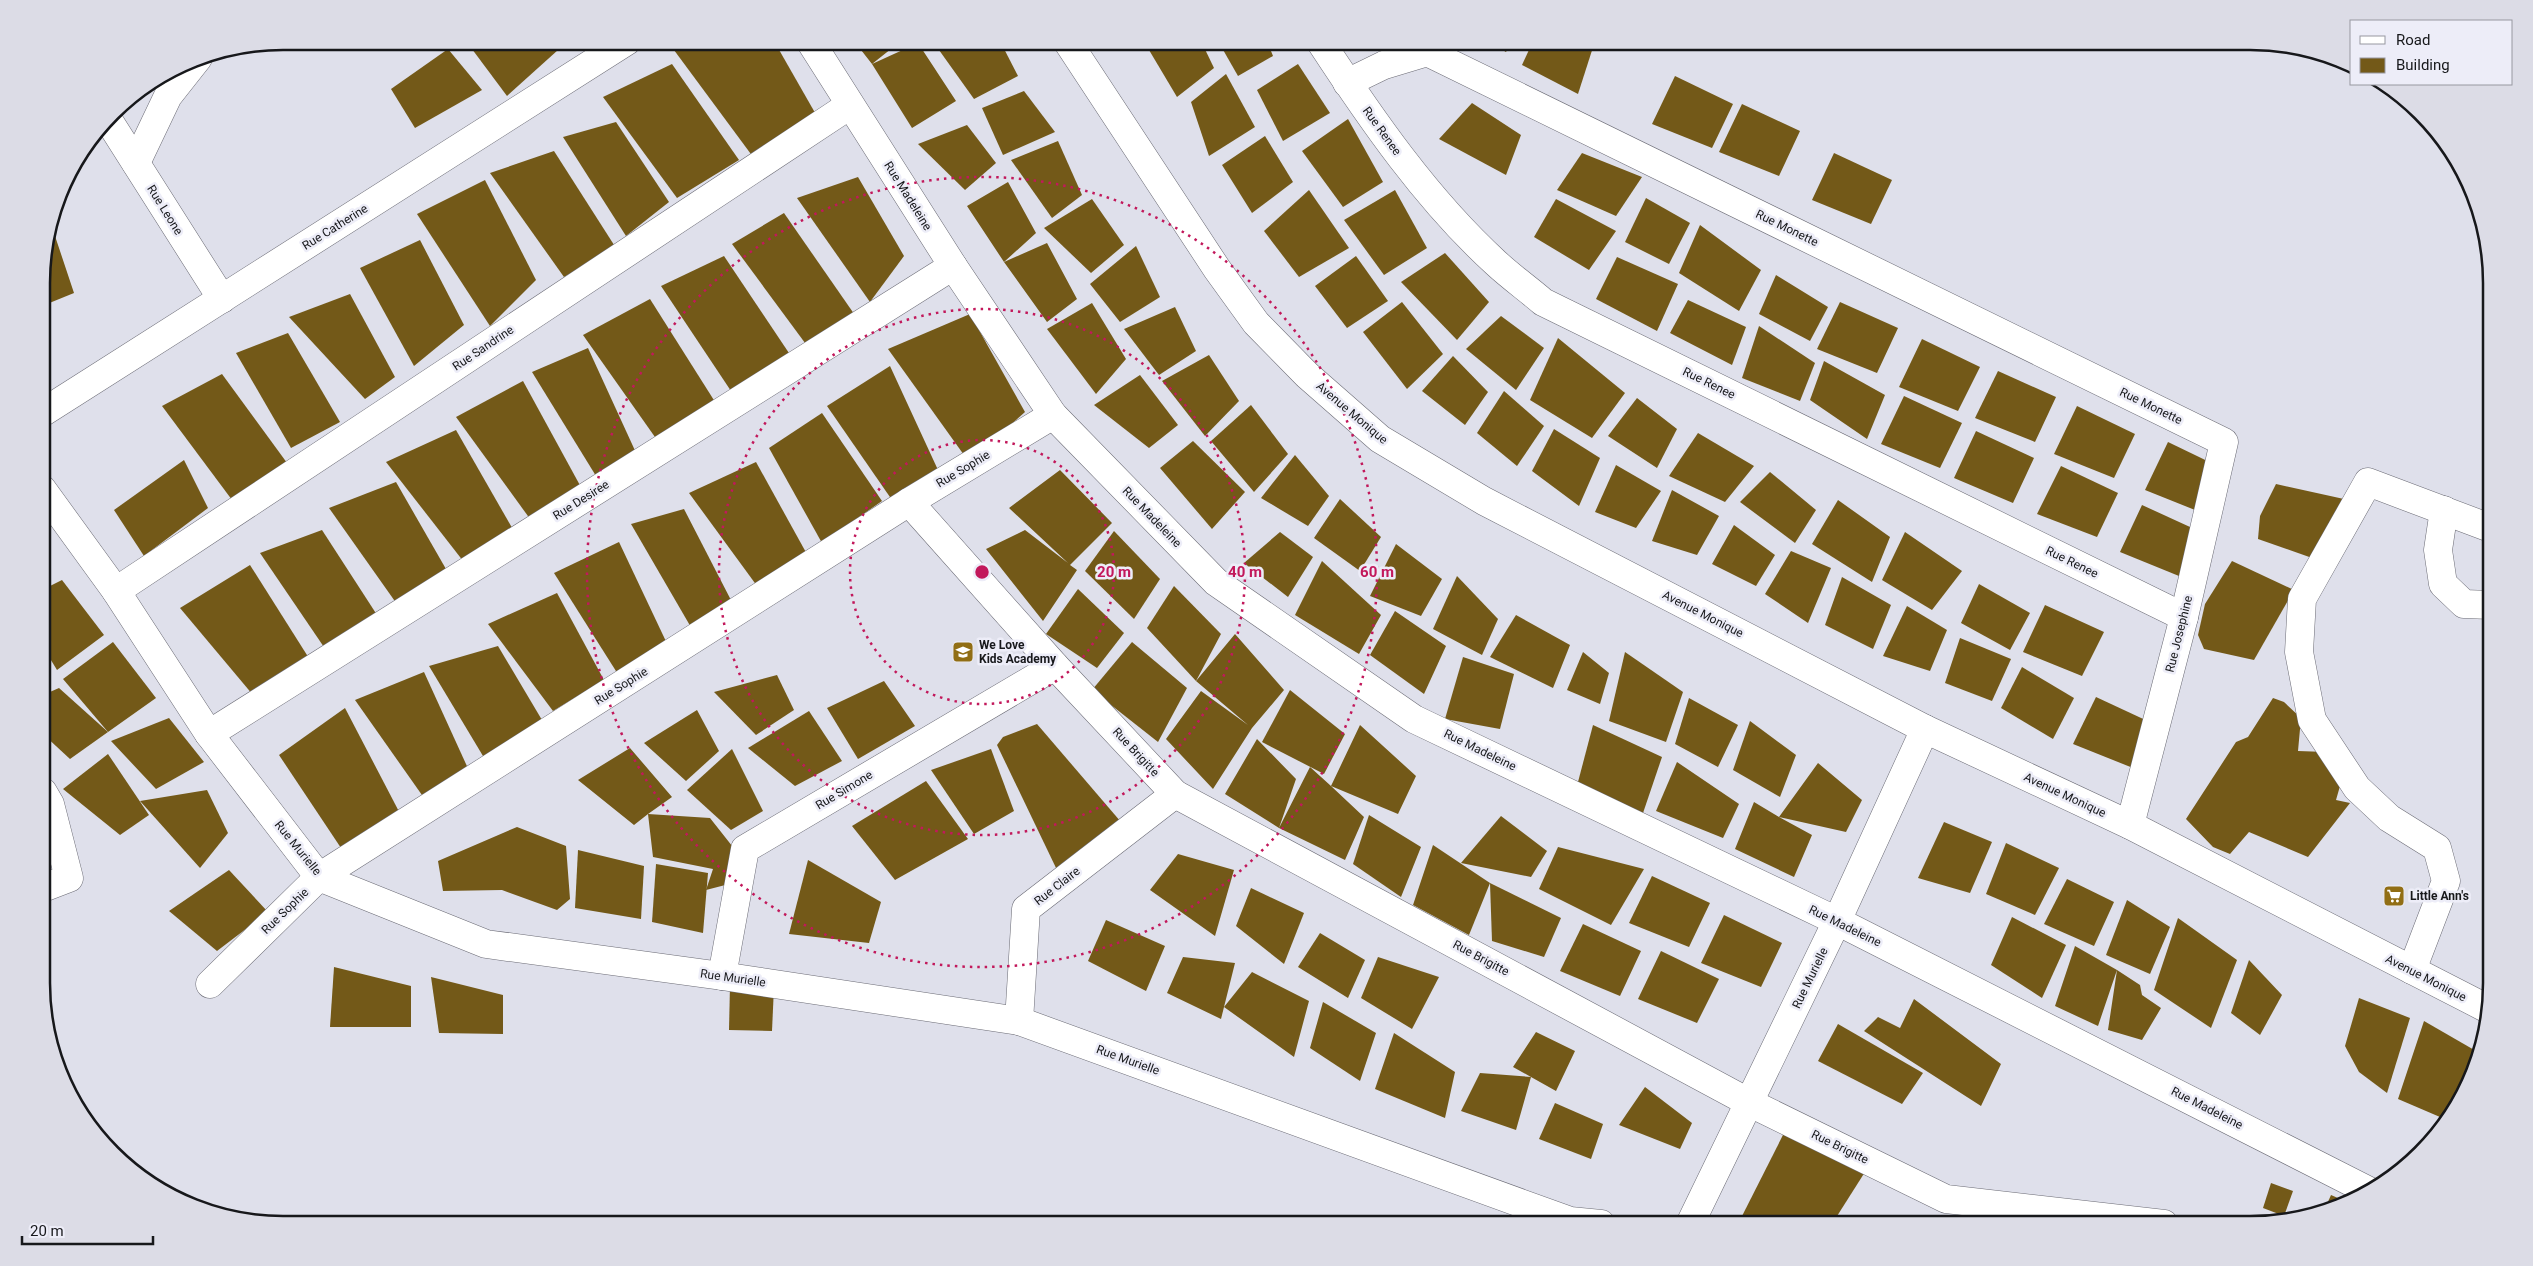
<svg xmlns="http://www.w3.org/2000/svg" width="2533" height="1266" font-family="Roboto,sans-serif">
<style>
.building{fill:#735918}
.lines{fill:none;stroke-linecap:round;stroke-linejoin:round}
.minor-casing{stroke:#6b6b75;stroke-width:29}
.minor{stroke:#fff;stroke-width:28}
.ring{fill:none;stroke:#c2185b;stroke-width:2.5;stroke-dasharray:2.5 5}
.labels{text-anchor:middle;stroke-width:5;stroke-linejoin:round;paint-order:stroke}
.street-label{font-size:12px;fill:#17181b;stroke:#ededf8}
.poi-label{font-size:12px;font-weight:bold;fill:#17181b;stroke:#ededf8;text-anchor:start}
.rim{fill:none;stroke:#17181b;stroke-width:2.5}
.centre{fill:#c2185b;stroke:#ededf8;stroke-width:2.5}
.ring-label{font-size:15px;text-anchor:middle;font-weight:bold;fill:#c2185b;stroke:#ededf8;stroke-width:5;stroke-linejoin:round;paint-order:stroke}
</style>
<rect width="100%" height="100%" fill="#dfe0eb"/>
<g class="building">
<path d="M466 41H550L558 50 507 96Z"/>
<path d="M689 41H774L822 125 759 165 671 46Z"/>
<path d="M854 41H901L872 64 918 43 956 101 912 128 872 64Z"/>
<path d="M957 41H1000L1018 76 974 99 939 50Z"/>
<path d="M1165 41H1201L1214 68 1177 97 1149 50Z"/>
<path d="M1218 41H1267L1273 56 1238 76Z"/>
<path d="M1487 41H1512L1506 52Z"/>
<path d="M1533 41H1595L1578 94 1522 65Z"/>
<path d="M448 49 482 90 415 128 391 89Z"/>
<path d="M672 64 739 160 677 198 603 97Z"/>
<path d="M1298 64 1330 113 1283 141 1257 90Z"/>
<path d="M1226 74 1255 127 1209 156 1191 102Z"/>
<path d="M1675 76 1733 104 1712 148 1652 124Z"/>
<path d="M1024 91 1055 132 1003 155 982 108Z"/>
<path d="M1472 103 1521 135 1506 175 1439 139Z"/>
<path d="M1742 104 1800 131 1779 176 1719 152Z"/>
<path d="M1348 119 1383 182 1343 207 1302 151Z"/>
<path d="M616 122 669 202 626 236 563 137Z"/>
<path d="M967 125 996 163 965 190 918 144Z"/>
<path d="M1265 136 1293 182 1252 213 1222 165Z"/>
<path d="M1058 141 1082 195 1052 218 1011 160Z"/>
<path d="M554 151 616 248 564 277 490 173Z"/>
<path d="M1582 153 1642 177 1616 216 1557 190Z"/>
<path d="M1834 153 1892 180 1871 224 1812 200Z"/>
<path d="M858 177 904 256 870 302 797 198Z"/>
<path d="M485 180 536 280 490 326 417 214Z"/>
<path d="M1008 182 1036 233 1004 262 1047 243 1077 299 1047 322 1004 262 967 206Z"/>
<path d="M1309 190 1349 248 1299 277 1264 231Z"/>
<path d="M1395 190 1427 248 1384 275 1344 220Z"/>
<path d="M1646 198 1690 223 1669 264 1625 242Z"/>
<path d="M1092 199 1124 245 1091 273 1044 228Z"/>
<path d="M1556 199 1616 231 1589 270 1534 237Z"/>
<path d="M784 213 859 321 808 347 732 244Z"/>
<path d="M1700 225 1761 270 1739 311 1679 273Z"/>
<path d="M54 233 74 293 42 306V267L51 234Z"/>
<path d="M420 240 464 325 414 366 360 268Z"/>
<path d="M1136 246 1160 297 1120 322 1090 284Z"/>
<path d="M1445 253 1489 302 1457 340 1401 282Z"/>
<path d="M724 256 801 371 735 397 661 286Z"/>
<path d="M1356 256 1388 301 1347 328 1315 286Z"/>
<path d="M1617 257 1678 284 1657 331 1596 299Z"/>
<path d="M1776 275 1828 307 1810 341 1759 314Z"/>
<path d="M350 294 395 377 365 399 289 317Z"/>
<path d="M650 299 717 405 662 447 583 335Z"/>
<path d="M1688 300 1746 327 1732 365 1670 333Z"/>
<path d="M1402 302 1443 354 1407 389 1363 332Z"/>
<path d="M1840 302 1898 328 1877 373 1817 349Z"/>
<path d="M1092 303 1126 359 1096 394 1047 329Z"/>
<path d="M1175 307 1196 351 1159 375 1124 329Z"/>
<path d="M970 314 1025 412 969 462 888 349Z"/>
<path d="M1501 316 1544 348 1516 390 1466 349Z"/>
<path d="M1759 326 1815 363 1800 401 1742 378Z"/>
<path d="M288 333 340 422 291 448 236 353Z"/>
<path d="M1558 338 1625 393 1592 438 1530 400Z"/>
<path d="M1922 339 1980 367 1958 411 1899 387Z"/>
<path d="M588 348 643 468 604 489 532 372Z"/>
<path d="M1209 355 1239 401 1205 436 1162 381Z"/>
<path d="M1453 356 1488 392 1465 425 1422 391Z"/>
<path d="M1824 361 1885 395 1867 439 1810 400Z"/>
<path d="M890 366 938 470 892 500 827 406Z"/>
<path d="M1998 371 2056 397 2035 442 1975 418Z"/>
<path d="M222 374 290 467 241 512 162 406Z"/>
<path d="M1140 375 1178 425 1149 448 1094 405Z"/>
<path d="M523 381 588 500 541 534 456 417Z"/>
<path d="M1504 391 1544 426 1517 466 1477 433Z"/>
<path d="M1904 396 1962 423 1940 468 1881 444Z"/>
<path d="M1637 398 1677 429 1657 468 1608 436Z"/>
<path d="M1251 405 1288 454 1254 492 1211 441Z"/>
<path d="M2077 406 2135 434 2114 478 2054 454Z"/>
<path d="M822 413 882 501 822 543 769 448Z"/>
<path d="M1554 429 1600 458 1579 506 1532 471Z"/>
<path d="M456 430 519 540 467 566 386 462Z"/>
<path d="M1976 431 2034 458 2013 503 1954 478Z"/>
<path d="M1698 433 1754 466 1725 502 1669 476Z"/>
<path d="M1193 441 1245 492 1212 529 1160 468Z"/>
<path d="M2168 442 2226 470 2205 514 2145 490Z"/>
<path d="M1295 455 1329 496 1308 526 1261 498Z"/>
<path d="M184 460 208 508 144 556 114 510Z"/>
<path d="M756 462 808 556 760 590 689 493Z"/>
<path d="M1616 465 1661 491 1636 528 1595 512Z"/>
<path d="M2061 466 2118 493 2097 537 2037 514Z"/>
<path d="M1060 470 1112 523 1070 565 1077 570 1043 621 986 549 1025 530 1068 563 1009 508Z"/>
<path d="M1770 472 1816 510 1795 543 1740 502Z"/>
<path d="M396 482 450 576 399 607 329 508Z"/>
<path d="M2276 484 2353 501 2315 559 2258 539 2260 516Z"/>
<path d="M1672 490 1719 516 1697 555 1652 541Z"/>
<path d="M1340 499 1381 537 1360 571 1314 538Z"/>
<path d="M1838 500 1890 537 1872 582 1812 544Z"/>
<path d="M2142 505 2201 532 2179 576 2120 552Z"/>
<path d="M684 509 734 606 692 629 631 524Z"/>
<path d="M1734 525 1775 555 1756 586 1712 564Z"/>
<path d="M322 530 379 618 328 653 260 553Z"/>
<path d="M1114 531 1160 579 1134 619 1085 571Z"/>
<path d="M1280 532 1313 557 1288 597 1244 563Z"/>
<path d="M1905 532 1962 571 1932 610 1882 580Z"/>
<path d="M619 542 671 652 621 679 554 573Z"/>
<path d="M1396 544 1442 579 1421 616 1370 596Z"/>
<path d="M1791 551 1831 568 1808 623 1765 594Z"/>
<path d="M42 553 49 564 42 569Z"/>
<path d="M1322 561 1381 615 1359 654 1295 615Z"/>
<path d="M2232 561 2294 590 2254 660 2204 649 2198 635 2205 604Z"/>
<path d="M250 565 312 663 253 695 180 608Z"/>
<path d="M1457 576 1498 619 1482 655 1433 629Z"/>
<path d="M1842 577 1891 605 1873 649 1825 625Z"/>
<path d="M62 580 104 635 57 670 43 647 42 590Z"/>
<path d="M1979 584 2030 613 2010 650 1961 623Z"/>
<path d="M1174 586 1221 634 1196 681 1147 628Z"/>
<path d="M1078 589 1124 633 1097 668 1046 634Z"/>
<path d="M557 593 604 680 553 711 488 624Z"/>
<path d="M2045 605 2104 632 2082 676 2023 652Z"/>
<path d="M1907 606 1947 630 1930 671 1883 656Z"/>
<path d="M1395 611 1446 646 1424 694 1370 655Z"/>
<path d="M1516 615 1570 645 1553 688 1490 657Z"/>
<path d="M1235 634 1284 690 1252 728 1213 789 1166 739 1201 691 1248 725 1196 681Z"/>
<path d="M1960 638 2011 659 1992 701 1945 683Z"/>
<path d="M113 642 156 698 108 732 63 679Z"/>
<path d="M1132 642 1187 688 1158 742 1092 690Z"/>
<path d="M498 646 542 720 486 761 429 666Z"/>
<path d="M1583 652 1609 673 1600 704 1567 690Z"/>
<path d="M1625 652 1683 692 1666 742 1609 721Z"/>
<path d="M1463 657 1514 674 1500 729 1445 719Z"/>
<path d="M2022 667 2074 698 2053 739 2001 708Z"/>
<path d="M424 672 471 775 429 805 355 700Z"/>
<path d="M777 675 794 710 756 735 714 692Z"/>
<path d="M884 681 915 726 858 759 827 708Z"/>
<path d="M59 688 108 732 70 759 43 734V695Z"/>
<path d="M1290 690 1345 734 1324 774 1262 742Z"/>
<path d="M2096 697 2154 724 2133 768 2073 744Z"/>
<path d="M1689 698 1738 725 1718 767 1675 744Z"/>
<path d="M2273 698 2284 702 2301 718 2298 751 2326 752 2342 779 2336 800 2350 803 2308 857 2249 832 2230 854 2213 847 2186 819 2236 742 2248 737Z"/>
<path d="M345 708 406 825 349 860 279 755Z"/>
<path d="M697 710 719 751 686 781 644 743Z"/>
<path d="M809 711 842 761 795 786 748 748Z"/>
<path d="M169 718 204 762 156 789 111 741Z"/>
<path d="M1750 721 1796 755 1780 797 1733 770Z"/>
<path d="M1037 724 1121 822 1057 870 997 745 1003 737Z"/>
<path d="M1360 725 1416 776 1398 814 1331 786 1364 817 1345 860 1279 828 1225 794 1257 739 1296 779 1279 828 1310 767 1331 786Z"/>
<path d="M1593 725 1662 757 1642 816 1578 782Z"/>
<path d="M630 748 672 797 648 814 710 818 740 856 733 883 706 890 713 869 653 857 648 814 634 825 578 780Z"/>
<path d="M732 749 763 811 731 830 687 790Z"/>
<path d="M991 749 1014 811 974 834 931 770Z"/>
<path d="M108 754 149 815 120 835 63 789Z"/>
<path d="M1677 762 1739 804 1723 838 1656 811Z"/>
<path d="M1818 763 1862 800 1846 832 1779 817 1812 835 1794 877 1735 849 1754 802 1779 817Z"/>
<path d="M926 781 968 839 895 880 852 826Z"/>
<path d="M207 790 228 833 200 868 140 801Z"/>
<path d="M1369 815 1421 847 1401 897 1353 864Z"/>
<path d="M1501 816 1547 851 1531 877 1461 863Z"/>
<path d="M1944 822 1992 842 1970 893 1918 878Z"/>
<path d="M517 827 566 846 570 899 557 910 502 890 443 891 438 861Z"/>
<path d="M2006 843 2059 868 2035 915 1986 894Z"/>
<path d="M1433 845 1490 883 1469 935 1413 905Z"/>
<path d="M1558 847 1644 869 1611 925 1539 889Z"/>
<path d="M578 850 644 866 641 919 575 908Z"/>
<path d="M1178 854 1234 870 1215 936 1150 890Z"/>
<path d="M808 860 881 902 869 943 789 934Z"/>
<path d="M656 864 708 873 703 933 652 922Z"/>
<path d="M229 870 268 912 217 951 169 911Z"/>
<path d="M1652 876 1710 903 1689 947 1629 923Z"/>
<path d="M2067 879 2114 902 2094 946 2044 924Z"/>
<path d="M1490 883 1561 918 1544 957 1492 941Z"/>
<path d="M1251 888 1304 913 1284 964 1236 926Z"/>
<path d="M2127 900 2170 927 2150 974 2106 955Z"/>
<path d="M1724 915 1782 943 1761 987 1701 963Z"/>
<path d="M2012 917 2066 945 2042 998 1991 965Z"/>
<path d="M2178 918 2237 960 2211 1028 2154 990Z"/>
<path d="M1106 920 1165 946 1146 991 1088 961Z"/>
<path d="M1583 924 1641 951 1620 996 1560 971Z"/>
<path d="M1320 933 1365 960 1348 998 1298 967Z"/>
<path d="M2075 946 2117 970 2140 985 2142 995 2161 1008 2142 1040 2108 1030 2117 970 2098 1026 2055 1006Z"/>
<path d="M1661 951 1719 979 1697 1023 1638 999Z"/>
<path d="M1183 957 1235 963 1224 1007 1252 972 1309 1001 1294 1057 1224 1007 1221 1019 1167 993Z"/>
<path d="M1378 957 1439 977 1412 1029 1361 998Z"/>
<path d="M2249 960 2282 995 2260 1035 2231 1013Z"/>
<path d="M334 967 411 986V1027H330Z"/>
<path d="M431 977 503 995V1034L439 1033Z"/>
<path d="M730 985 774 987 772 1031 729 1030Z"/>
<path d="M2359 998 2410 1018 2387 1093 2359 1072 2345 1046Z"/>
<path d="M1914 999 2001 1064 1981 1106 1864 1031 1878 1017 1900 1028Z"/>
<path d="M1323 1002 1376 1033 1360 1081 1310 1048Z"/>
<path d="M2424 1021 2476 1051 2467 1090 2447 1120 2398 1099Z"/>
<path d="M1838 1024 1923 1073 1902 1104 1818 1061Z"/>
<path d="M1536 1032 1575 1051 1556 1091 1531 1077 1516 1130 1461 1111 1480 1073 1531 1077 1513 1067Z"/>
<path d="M1394 1033 1455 1072 1445 1118 1375 1089Z"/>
<path d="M1645 1087 1692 1123 1680 1149 1619 1125Z"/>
<path d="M1555 1103 1603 1124 1591 1159 1539 1139Z"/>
<path d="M1785 1131 1865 1172 1832 1224H1738Z"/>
<path d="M2271 1183 2293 1191 2284 1216 2263 1208Z"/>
<path d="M2331 1195 2347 1202 2323 1213Z"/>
</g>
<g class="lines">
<g class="minor-casing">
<g id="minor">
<path d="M810 41 953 266 1053 415 1216 582 1414 719 1837 921 2369 1191"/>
<path d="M1067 41 1217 269 1256 323 1307 375 1380 439 1484 501 1925 729 2130 825 2486 1008"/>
<path d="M1320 41C1371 119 1427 200 1496 263 1511 277 1528 289 1543 302L2184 617"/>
<path d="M1347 83 1384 65 1427 52 2224 442 2184 617 2130 825"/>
<path d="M109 121 222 299"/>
<path d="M136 163 168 96 198 58"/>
<path d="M42 413 627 41"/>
<path d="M42 489 116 591 209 734 319 877 486 944 722 976 1019 1021 1570 1221 1601 1224"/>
<path d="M909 502 1055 666 1175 794 1750 1103 1946 1199 2164 1224"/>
<path d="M2444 510 2438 550 2443 584 2464 604 2491 605"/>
<path d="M116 591 850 105"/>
<path d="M209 734 953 266"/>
<path d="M43 792 50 804 69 878 43 888"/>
<path d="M2412 970 2446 881 2437 848 2389 818 2357 788 2312 720 2299 652 2302 599 2368 482 2490 528"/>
<path d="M722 976 745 849 1055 666"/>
<path d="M210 984 319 877 909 502 1053 415"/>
<path d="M1019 1021 1026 909 1175 794"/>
<path d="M1690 1224 1837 921 1925 729"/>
</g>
</g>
<use href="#minor" class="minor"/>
</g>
<g class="ring">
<circle cx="982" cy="572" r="132"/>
<circle cx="982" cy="572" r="263"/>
<circle cx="982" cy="572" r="395"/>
</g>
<defs>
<g id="school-square" transform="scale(1.125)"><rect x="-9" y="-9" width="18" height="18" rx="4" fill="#916e14" stroke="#ededf8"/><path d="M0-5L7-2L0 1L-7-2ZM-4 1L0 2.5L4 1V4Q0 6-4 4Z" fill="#fff"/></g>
<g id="supermarket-square" transform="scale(1.125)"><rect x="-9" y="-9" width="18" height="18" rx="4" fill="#916e14" stroke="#ededf8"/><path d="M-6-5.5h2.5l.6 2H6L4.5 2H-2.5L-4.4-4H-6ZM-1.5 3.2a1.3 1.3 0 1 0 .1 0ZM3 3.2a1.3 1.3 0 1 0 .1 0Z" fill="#fff"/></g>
</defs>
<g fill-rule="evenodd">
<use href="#school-square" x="963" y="652"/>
<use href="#supermarket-square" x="2394" y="896"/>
</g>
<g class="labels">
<g class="street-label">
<text transform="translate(1382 131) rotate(54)" y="4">Rue Renee</text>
<text transform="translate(908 196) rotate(58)" y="4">Rue Madeleine</text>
<text transform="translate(165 210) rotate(58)" y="4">Rue Leone</text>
<text transform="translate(335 227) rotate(-32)" y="4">Rue Catherine</text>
<text transform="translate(1787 228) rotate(26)" y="4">Rue Monette</text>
<text transform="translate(483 348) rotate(-34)" y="4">Rue Sandrine</text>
<text transform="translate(1709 383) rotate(26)" y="4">Rue Renee</text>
<text transform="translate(2151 406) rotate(26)" y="4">Rue Monette</text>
<text transform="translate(1352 413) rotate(40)" y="4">Avenue Monique</text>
<text transform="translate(963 469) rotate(-31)" y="4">Rue Sophie</text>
<text transform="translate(581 500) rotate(-32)" y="4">Rue Desiree</text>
<text transform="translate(1152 517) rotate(46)" y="4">Rue Madeleine</text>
<text transform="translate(2072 562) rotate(26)" y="4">Rue Renee</text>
<text transform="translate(1703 614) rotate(27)" y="4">Avenue Monique</text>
<text transform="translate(2179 634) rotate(-76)" y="4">Rue Josephine</text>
<text transform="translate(621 686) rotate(-32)" y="4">Rue Sophie</text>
<text transform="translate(1480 750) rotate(26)" y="4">Rue Madeleine</text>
<text transform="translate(1136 752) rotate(47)" y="4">Rue Brigitte</text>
<text transform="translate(844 790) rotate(-31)" y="4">Rue Simone</text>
<text transform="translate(2065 795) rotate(25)" y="4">Avenue Monique</text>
<text transform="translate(298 848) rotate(51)" y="4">Rue Murielle</text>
<text transform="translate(1057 886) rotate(-38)" y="4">Rue Claire</text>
<text transform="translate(285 911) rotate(-44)" y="4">Rue Sophie</text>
<text transform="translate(1845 926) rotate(26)" y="4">Rue Madeleine</text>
<text transform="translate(1481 958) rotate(28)" y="4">Rue Brigitte</text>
<text transform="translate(733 978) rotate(8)" y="4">Rue Murielle</text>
<text transform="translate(1810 978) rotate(-64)" y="4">Rue Murielle</text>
<text transform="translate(2426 978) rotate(27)" y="4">Avenue Monique</text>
<text transform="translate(1128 1060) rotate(20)" y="4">Rue Murielle</text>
<text transform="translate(2207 1108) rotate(27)" y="4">Rue Madeleine</text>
<text transform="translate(1840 1147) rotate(26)" y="4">Rue Brigitte</text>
</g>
<g class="poi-label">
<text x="979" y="649">We Love<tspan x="979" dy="14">Kids Academy</tspan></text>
<text x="2410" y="900">Little Ann's</text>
</g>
</g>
<path d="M0 0H2533V1266H0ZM283 50H2250A233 233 0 0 1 2483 283V983A233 233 0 0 1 2250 1216H283A233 233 0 0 1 50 983V283A233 233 0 0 1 283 50Z" fill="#dcdce6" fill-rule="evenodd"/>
<path class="rim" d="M283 50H2250A233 233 0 0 1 2483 283V983A233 233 0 0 1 2250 1216H283A233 233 0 0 1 50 983V283A233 233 0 0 1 283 50Z"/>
<circle cx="982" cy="572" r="8" class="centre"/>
<g class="ring-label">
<text x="1114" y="577">20 m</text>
<text x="1245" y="577">40 m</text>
<text x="1377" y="577">60 m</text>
</g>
<rect x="2350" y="20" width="162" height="65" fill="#ededf8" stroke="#9798a0"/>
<rect x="2360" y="36" width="25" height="8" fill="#ffffff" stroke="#9798a0"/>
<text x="2396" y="45" font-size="15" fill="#17181b">Road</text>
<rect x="2360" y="58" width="25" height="15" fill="#735918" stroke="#9798a0"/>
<text x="2396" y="70" font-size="15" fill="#17181b">Building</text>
<path d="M22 1236v8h131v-8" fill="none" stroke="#17181b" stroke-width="2.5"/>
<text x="30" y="1236" font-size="15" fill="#17181b" stroke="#ededf8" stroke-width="4" paint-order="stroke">20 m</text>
</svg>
